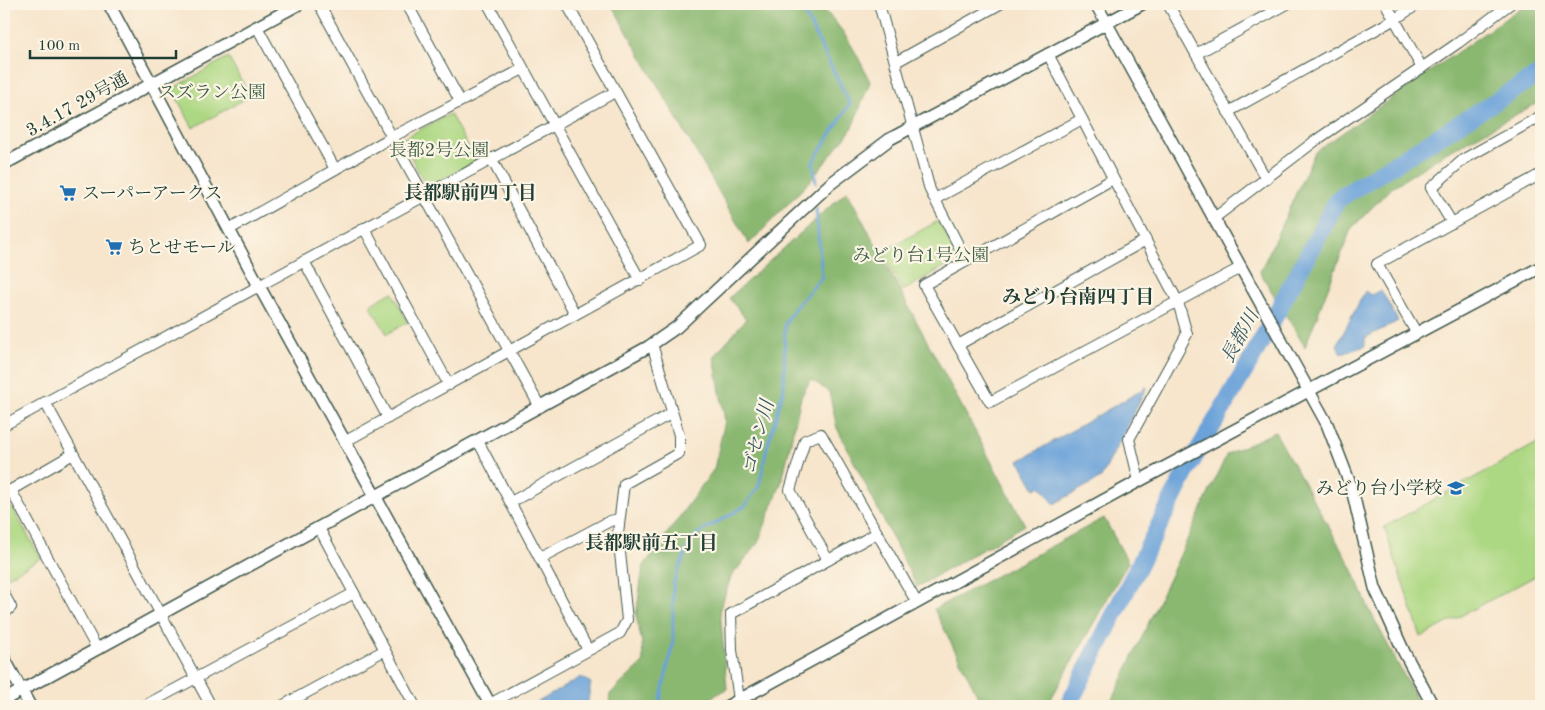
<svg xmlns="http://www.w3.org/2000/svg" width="1545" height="710" font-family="'Old Standard TT','Noto Serif JP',serif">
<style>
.green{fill:#add883;stroke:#668a5c}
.forest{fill:#8ab871;stroke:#547a52}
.water{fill:#6aa2d9;stroke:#447086}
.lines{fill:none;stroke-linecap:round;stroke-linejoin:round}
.stream{stroke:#6aa2d9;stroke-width:3}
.river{stroke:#6aa2d9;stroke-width:18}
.minor-casing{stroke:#3f564b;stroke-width:12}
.tertiary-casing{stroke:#3f564b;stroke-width:14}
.minor{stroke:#fff;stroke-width:10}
.tertiary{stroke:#fff;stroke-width:11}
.labels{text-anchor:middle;stroke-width:4.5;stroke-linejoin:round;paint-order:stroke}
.park-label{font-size:18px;fill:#3b5c44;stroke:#fcf5e5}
.street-label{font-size:18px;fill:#1f3d34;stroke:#fcf5e5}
.poi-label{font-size:18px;fill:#1f3d34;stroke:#fcf5e5;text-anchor:start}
.neighbourhood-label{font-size:19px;font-weight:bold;fill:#1f3d34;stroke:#fcf5e5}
.water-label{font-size:19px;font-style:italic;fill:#365b66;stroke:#fcf5e5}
</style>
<rect width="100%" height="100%" fill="#fcf5e5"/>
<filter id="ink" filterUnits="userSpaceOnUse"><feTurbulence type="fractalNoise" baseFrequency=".02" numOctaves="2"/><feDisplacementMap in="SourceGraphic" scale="10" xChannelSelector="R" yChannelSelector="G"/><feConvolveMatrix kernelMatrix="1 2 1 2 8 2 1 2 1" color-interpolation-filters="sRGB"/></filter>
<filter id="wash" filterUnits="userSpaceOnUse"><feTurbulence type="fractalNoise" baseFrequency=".0096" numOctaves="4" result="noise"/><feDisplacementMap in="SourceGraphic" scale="20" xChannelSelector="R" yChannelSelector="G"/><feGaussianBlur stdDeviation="1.12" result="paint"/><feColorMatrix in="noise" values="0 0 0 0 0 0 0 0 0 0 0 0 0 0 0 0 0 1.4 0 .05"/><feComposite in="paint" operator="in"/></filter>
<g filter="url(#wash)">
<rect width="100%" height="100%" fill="#f7e5cc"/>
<g class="green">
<path d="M228 57 250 96 193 128 172 89Z"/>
<path d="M450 114 476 161 427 188 402 139Z"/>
<path d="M938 221 959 258 903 291 882 252Z"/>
<path d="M392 292 408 322 387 334 370 305Z"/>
<path d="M1541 441V573L1421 637 1384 527Z"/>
<path d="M7 499 41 558 4 579V502Z"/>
</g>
<g class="forest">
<path d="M611 4H818C842 25 857 53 870 82L851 130 810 181 749 244Z"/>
<path d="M1526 4H1541V101L1444 154 1391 188 1351 229 1305 347 1260 272 1315 152Z"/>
<path d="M847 191 1025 525 917 587 837 428 829 392 811 379 801 397 782 481 758 543 731 577 720 609 727 689 696 706H609L610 694 643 663 642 643 636 616 643 567 714 469 725 421 714 356 746 319 729 298Z"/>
<path d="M1275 432 1352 568 1370 611 1420 706H1110L1227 454Z"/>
<path d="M1104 518 1128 562 1047 706H983L934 609Z"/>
</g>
<g class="water">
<path d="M1381 290 1398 321 1365 338V346L1341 354 1337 345 1365 291 1371 295Z"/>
<path d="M1147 387 1101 478 1054 504 1041 486 1035 489 1019 461Z"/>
<path d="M581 677 591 683 587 706H531Z"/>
</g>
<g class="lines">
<g class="stream">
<path d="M800 4 850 104 813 162 816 183"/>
<path d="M659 706 673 643V584L689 544 697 534 745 506 759 486 767 448 784 388 785 324 794 309 822 277 816 209"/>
</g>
<path class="river" d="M1068 706 1188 468 1251 360 1338 199 1541 73"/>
</g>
</g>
<g filter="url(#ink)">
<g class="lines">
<g class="minor-casing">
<g id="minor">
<path d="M319 4 540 407"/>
<path d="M407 4 460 101"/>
<path d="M488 4 640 280"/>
<path d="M879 4 930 190 966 260"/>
<path d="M1168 4 1266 179"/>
<path d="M1386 4 1422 68"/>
<path d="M257 27 335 169"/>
<path d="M1048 54 1178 302 1187 334 1129 439 1139 481"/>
<path d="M1196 54 1287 4"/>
<path d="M896 62 1000 4"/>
<path d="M1228 112 1395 19 1418 4"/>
<path d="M491 158 575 314"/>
<path d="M1113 179 924 285 990 402 1240 268"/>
<path d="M935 199 1082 119"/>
<path d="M1213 219 1315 141 1458 43 1510 4"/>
<path d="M1452 223 1431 188 1464 159 1541 116"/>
<path d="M364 228 449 385"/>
<path d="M230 229 392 137 523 69"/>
<path d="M304 261 388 418"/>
<path d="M1417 334 1377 264 1541 174"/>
<path d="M958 345 1146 240"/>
<path d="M45 402 211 706"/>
<path d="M4 425 615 92"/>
<path d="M346 441 701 245 567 4"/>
<path d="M478 441 588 650"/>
<path d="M11 490 97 649"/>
<path d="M4 494 73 454"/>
<path d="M511 502 672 413"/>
<path d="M319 528 415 706"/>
<path d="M540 558 610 521 619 519"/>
<path d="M828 560 790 490 805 440 821 434 917 603"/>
<path d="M4 594 11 607 4 614"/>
<path d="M739 700 732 650 731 614 877 533"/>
<path d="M490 704 620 633 627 620 618 533 624 484 679 453V435L652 344"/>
<path d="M144 706 354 593"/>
<path d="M282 706 385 650"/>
</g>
</g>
<g class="tertiary-casing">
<g id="tertiary">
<path d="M109 4 259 286 491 706"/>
<path d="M1096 4 1327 424 1352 489 1375 588 1404 652 1433 706"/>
<path d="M4 164 299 4"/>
<path d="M4 658 30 706"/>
<path d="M4 700 648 347 677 327 830 184 890 139 1142 4"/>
<path d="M728 706 1139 481 1541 267"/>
</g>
</g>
<use href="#minor" class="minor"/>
<use href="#tertiary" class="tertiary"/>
</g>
</g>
<defs>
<g id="supermarket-bare" transform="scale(1.35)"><path d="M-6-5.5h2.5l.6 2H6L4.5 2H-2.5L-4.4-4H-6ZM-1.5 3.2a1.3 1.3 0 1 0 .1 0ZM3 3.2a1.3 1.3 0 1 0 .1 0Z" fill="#1f6fb2" stroke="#fcf5e5" stroke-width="2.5" paint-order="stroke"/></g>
<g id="school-bare" transform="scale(1.35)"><path d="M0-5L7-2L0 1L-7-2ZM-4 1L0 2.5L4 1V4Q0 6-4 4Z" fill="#1f6fb2" stroke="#fcf5e5" stroke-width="2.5" paint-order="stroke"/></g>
</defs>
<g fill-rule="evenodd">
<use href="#supermarket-bare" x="68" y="193"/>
<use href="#supermarket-bare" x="114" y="247"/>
<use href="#school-bare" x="1456" y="488"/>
</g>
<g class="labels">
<g class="park-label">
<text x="212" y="98">スズラン公園</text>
<text x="439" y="156">長都2号公園</text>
<text x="921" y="261">みどり台1号公園</text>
</g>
<g class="street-label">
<text transform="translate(77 104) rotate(-29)" y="6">3.4.17 29号通</text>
</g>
<g class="poi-label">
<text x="82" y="199">スーパーアークス</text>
<text x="128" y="253">ちとせモール</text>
<text x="1442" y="494" text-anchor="end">みどり台小学校</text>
</g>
<g class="neighbourhood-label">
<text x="470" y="199">長都駅前四丁目</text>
<text x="1078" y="303">みどり台南四丁目</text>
<text x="651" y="549">長都駅前五丁目</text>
</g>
<g class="water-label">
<text transform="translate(1239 336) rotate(-61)" y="7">長都川</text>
<text transform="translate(757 437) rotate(-75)" y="7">ゴセン川</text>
</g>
</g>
<rect width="1545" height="710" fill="none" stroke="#fcf5e5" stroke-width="20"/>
<path d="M30 50v8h146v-8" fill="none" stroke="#1f3d34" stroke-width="2.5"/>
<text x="38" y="50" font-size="15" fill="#1f3d34" stroke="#fcf5e5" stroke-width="4" paint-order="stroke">100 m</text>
</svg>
